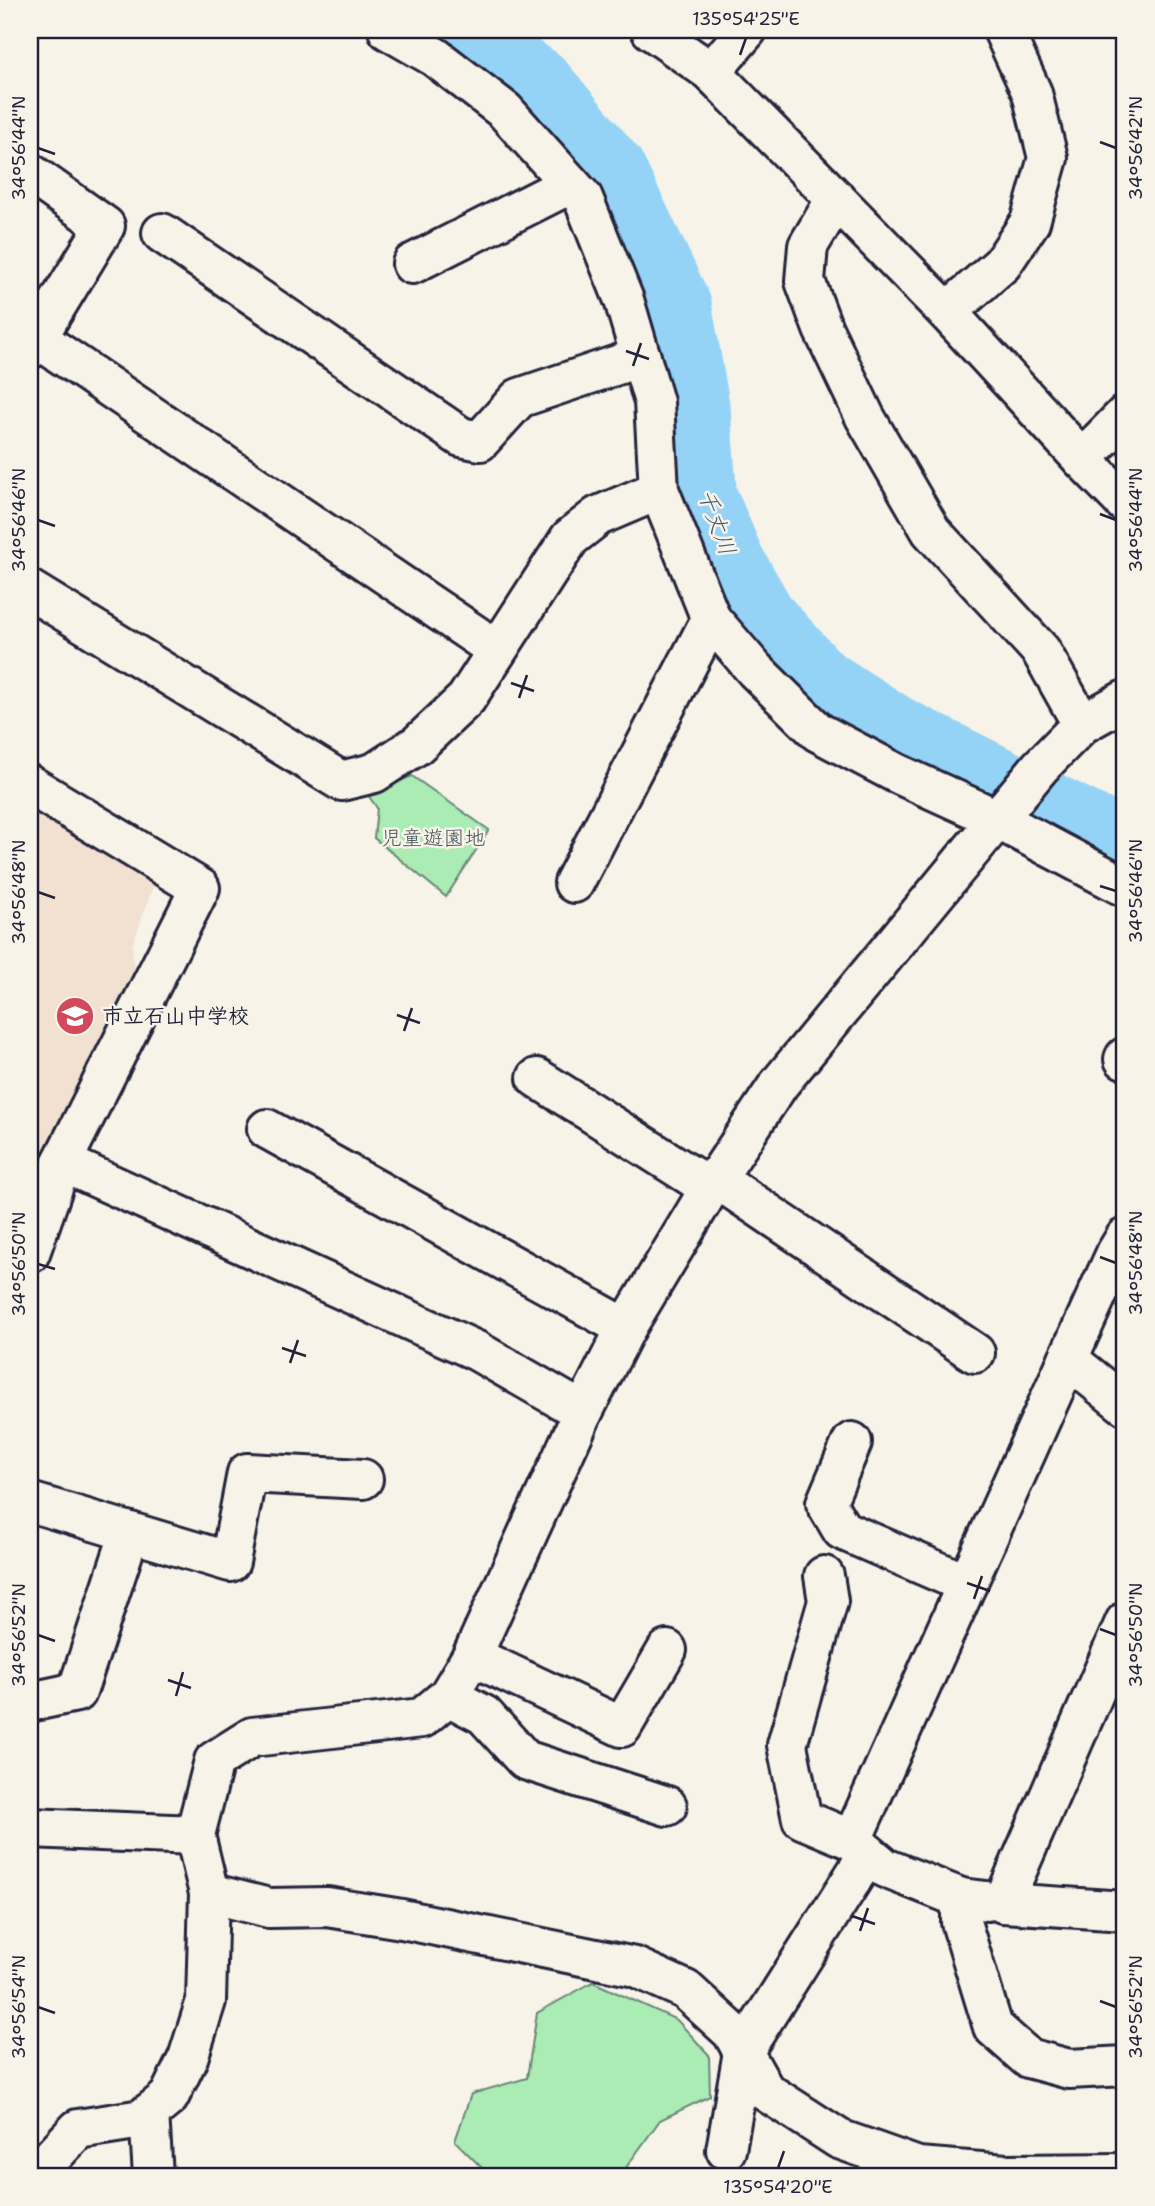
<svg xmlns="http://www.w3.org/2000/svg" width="1155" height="2206" font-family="'Shantell Sans','Klee One',sans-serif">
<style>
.built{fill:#f2e0d0}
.green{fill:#abebb4;stroke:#668678;stroke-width:2}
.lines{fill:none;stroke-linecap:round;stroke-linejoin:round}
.river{stroke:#95d3f6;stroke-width:68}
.minor-casing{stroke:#22223b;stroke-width:44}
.minor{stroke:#f7f3e8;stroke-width:38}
.ticks{fill:none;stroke:#22223b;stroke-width:2.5}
.labels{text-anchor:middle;stroke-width:5;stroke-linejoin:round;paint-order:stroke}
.park-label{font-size:21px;fill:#445459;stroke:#f7f3e8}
.poi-label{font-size:21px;font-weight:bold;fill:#22223b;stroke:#f7f3e8;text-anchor:start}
.water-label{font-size:23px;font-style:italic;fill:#445773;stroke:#f7f3e8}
.neatline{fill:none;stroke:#22223b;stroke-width:2.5}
.ticks-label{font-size:18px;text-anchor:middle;fill:#22223b}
</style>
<rect width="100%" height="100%" fill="#f7f3e8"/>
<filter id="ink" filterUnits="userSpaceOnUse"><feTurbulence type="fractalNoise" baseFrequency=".0143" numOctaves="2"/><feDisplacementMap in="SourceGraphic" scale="14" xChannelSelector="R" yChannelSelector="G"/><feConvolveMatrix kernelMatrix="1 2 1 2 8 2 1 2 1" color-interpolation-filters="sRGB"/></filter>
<g filter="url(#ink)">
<path class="built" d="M30 811 155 881 132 946 137 996 103 1036 30 1210Z"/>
<g class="green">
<path d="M412 776 489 830 446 897 374 838 377 808 368 795Z"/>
<path d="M593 1982 677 2020 709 2055 710 2096 660 2120 620 2176H490L455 2141 471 2094 527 2078 537 2013Z"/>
</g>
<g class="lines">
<path class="river" d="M461 30 538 81 612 170 678 307 697 414 703 496 730 560 763 618 819 680 897 730 1125 844"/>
<g class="minor-casing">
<g id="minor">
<path d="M388 30 435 57 505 111 583 198 624 300 654 402 659 490 711 619 755 670 818 732 896 773 997 819 1125 887"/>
<path d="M651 30 711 72 947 312 1082 459 1125 503"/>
<path d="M711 72 747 30"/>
<path d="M30 173 105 226 37 338"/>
<path d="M836 199 808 246 805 281 823 329 865 417 931 531 1041 651 1082 724"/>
<path d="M162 233 461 437 480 441 519 398 641 357"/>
<path d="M412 264 570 184"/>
<path d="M947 312 1002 264 1030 222 1048 158 1032 93 1003 30"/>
<path d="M30 349 37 338 497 650"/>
<path d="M1082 459 1125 415"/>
<path d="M30 590 341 781 374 773 417 745 466 699 570 538 598 516 659 490"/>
<path d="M30 785 200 888 62 1162 30 1253"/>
<path d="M574 883 711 619"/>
<path d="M1124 1059 1125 1057"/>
<path d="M537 1078 710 1188"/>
<path d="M267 1129 626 1328"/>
<path d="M62 1162 477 1351 583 1412"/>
<path d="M717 1179 975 1353"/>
<path d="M1125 1238 1116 1253 1068 1359 1125 1405"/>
<path d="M852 1442 826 1503 842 1530 967 1584"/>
<path d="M30 1502 230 1562 247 1473 363 1479"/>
<path d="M824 1576 828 1601 787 1745 802 1819 852 1840"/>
<path d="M1125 1622 1003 1903 1125 1911"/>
<path d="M472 1656 622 1727 667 1650"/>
<path d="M448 1696 484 1715 525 1760 667 1806"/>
<path d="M30 1702 77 1692 130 1532"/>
<path d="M30 1828 195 1835 214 1761 252 1737 422 1718 448 1696 472 1656 583 1412 626 1328 710 1188 779 1084 1040 767 1082 724 1125 700"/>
<path d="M209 1893 269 1908 327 1907 402 1919 635 1967 686 1990 732 2032 765 2091 839 2139 918 2167 1006 2174 1125 2173"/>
<path d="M961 1898 885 1868 852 1840 1068 1359"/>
<path d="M987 1901 961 1898V1922L993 2027 1028 2058 1069 2069 1125 2066"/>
<path d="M149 2113 153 2176"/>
<path d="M726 2150 743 2052 868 1854"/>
<path d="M34 2176 78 2129 142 2119 169 2097 188 2058 206 2001 209 1893 195 1835"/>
</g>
</g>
<use href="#minor" class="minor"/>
</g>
</g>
<path class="ticks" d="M740 55 746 38M1100 142 1116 148M38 148 55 154M626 351 649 359M633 366 641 343M1100 514 1116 520M38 520 55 526M511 683 534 691M519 698 527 675M1100 886 1116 891M38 892 55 898M397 1015 420 1023M404 1031 412 1008M1100 1257 1116 1263M38 1264 55 1269M282 1348 306 1356M290 1363 298 1340M967 1583 990 1591M974 1599 982 1576M1100 1629 1116 1635M38 1635 55 1641M168 1680 191 1688M176 1696 183 1672M852 1916 875 1924M860 1931 868 1908M1100 2001 1116 2007M38 2007 55 2013M778 2168 784 2151"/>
<defs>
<g id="school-disc" transform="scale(2.0125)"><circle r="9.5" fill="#d1495b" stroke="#f7f3e8"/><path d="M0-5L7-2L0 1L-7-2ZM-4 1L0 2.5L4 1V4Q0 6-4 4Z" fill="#fff"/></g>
</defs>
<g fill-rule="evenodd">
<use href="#school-disc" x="75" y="1016"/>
</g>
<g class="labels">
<g class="park-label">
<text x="433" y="845">児童遊園地</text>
</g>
<g class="poi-label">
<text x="102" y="1023">市立石山中学校</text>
</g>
<g class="water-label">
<text transform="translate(717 522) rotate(70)" y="8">千丈川</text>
</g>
</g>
<rect width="1155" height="2206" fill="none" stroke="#f7f3e8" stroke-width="77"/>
<rect x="38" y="38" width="1078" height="2130" class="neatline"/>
<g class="ticks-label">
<text x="746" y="25">135°54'25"E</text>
<text transform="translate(1136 148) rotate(-90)" y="6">34°56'42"N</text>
<text transform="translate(19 148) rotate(-90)" y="6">34°56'44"N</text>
<text transform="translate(1136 520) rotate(-90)" y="6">34°56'44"N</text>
<text transform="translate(19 520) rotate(-90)" y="6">34°56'46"N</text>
<text transform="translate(1136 891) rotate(-90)" y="6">34°56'46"N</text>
<text transform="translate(19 892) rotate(-90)" y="6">34°56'48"N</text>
<text transform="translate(1136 1263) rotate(-90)" y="6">34°56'48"N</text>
<text transform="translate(19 1264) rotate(-90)" y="6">34°56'50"N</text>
<text transform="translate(1136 1635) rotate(-90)" y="6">34°56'50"N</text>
<text transform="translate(19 1635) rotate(-90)" y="6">34°56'52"N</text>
<text transform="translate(1136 2007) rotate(-90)" y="6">34°56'52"N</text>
<text transform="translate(19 2007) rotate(-90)" y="6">34°56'54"N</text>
<text x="778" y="2193">135°54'20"E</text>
</g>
</svg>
